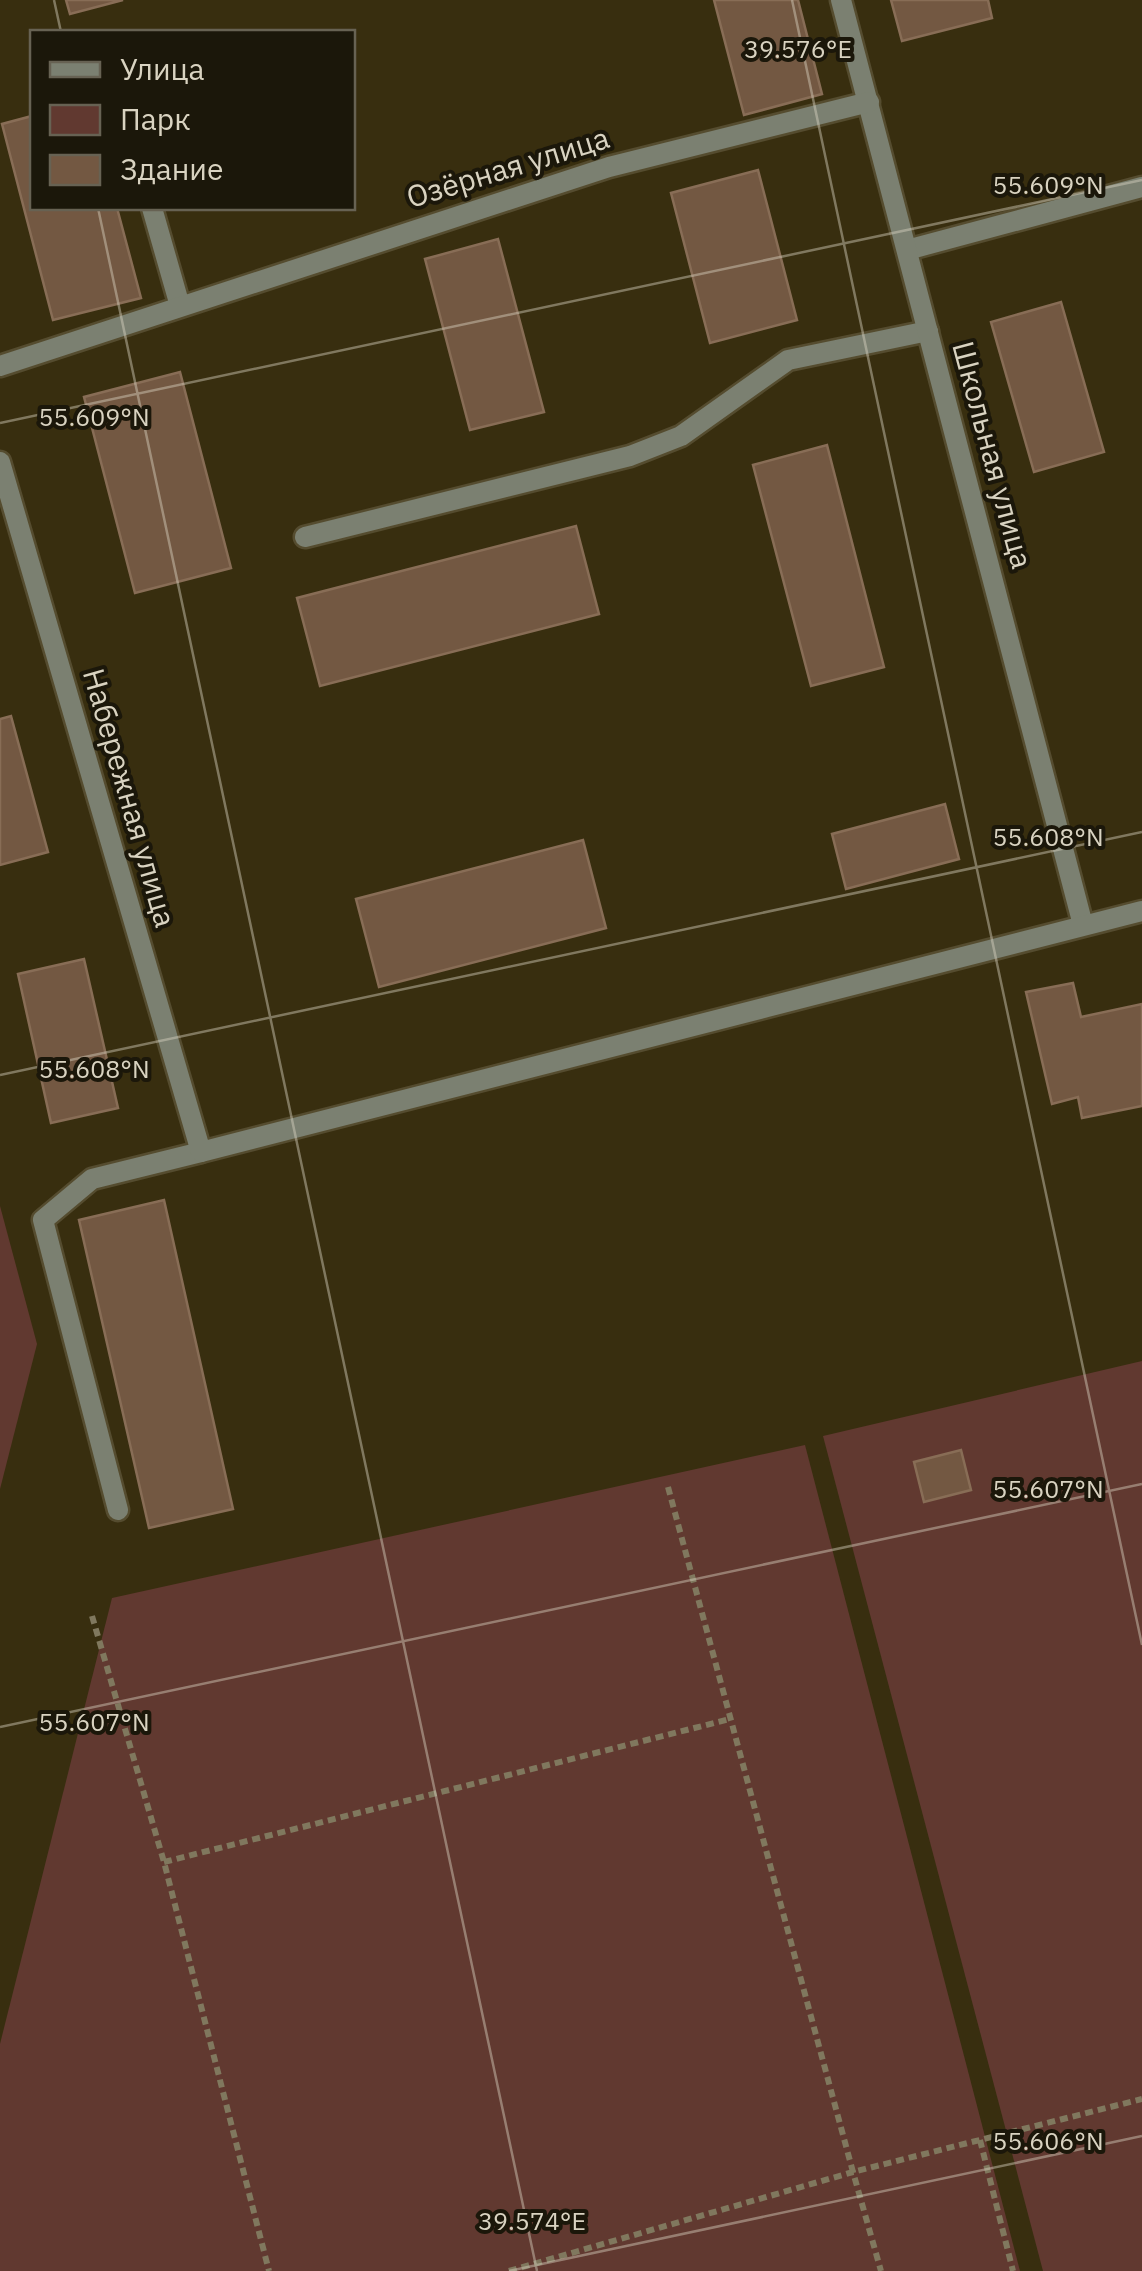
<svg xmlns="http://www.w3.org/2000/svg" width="1142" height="2271" font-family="'IBM Plex Sans',sans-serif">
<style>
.green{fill:#613930}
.building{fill:#735842;stroke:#886d56;stroke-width:2.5}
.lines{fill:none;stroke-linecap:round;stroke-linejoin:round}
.lane-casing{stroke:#554c2f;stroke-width:25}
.street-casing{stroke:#554c2f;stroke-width:25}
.path{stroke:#80785e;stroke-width:6;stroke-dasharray:8 5;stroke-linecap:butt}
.lane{stroke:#7b8071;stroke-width:20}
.street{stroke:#7b8071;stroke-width:20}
.ticks{fill:none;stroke:#d9d3c1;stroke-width:2.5;stroke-opacity:0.45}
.labels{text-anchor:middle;stroke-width:8;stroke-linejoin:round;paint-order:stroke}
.street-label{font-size:30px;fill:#d9d3c1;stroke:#1b170a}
.ticks-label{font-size:25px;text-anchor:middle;fill:#d9d3c1;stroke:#1b170a;stroke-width:8;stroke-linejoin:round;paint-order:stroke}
</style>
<rect width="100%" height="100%" fill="#382e0f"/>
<g class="green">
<path d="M0 1206 37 1344 0 1489Z"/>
<path d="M1142 1361V2271H1043L823 1436Z"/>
<path d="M805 1445 1020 2271H0V2044L112 1598Z"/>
</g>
<g class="building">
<path d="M66 0H123L70 14Z"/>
<path d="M714 0H798L822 94 744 115Z"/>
<path d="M891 0H988L992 18 902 41Z"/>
<path d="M32 116V208H117L141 298 53 320 2 124Z"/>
<path d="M758 170 797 320 710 343 671 193Z"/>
<path d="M498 239 544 412 470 430 425 259Z"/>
<path d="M1061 302 1104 452 1034 472 991 322Z"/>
<path d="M180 372 231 568 135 593 84 397Z"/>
<path d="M827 445 884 667 811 686 753 465Z"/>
<path d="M576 526 599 614 320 686 297 598Z"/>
<path d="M11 716 48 852 0 865V719Z"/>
<path d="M945 804 959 859 846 889 832 834Z"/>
<path d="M583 840 606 928 379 987 356 899Z"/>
<path d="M84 959 118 1108 51 1123 18 974Z"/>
<path d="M1073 983 1081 1017 1142 1004V1106L1082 1118 1078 1097 1052 1104 1026 992Z"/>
<path d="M164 1200 233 1509 149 1528 79 1220Z"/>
<path d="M961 1450 971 1490 924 1502 914 1462Z"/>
</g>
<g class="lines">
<g class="lane-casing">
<g id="lane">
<path d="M152 208 180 306"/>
<path d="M907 250 1142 187"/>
<path d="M305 537 630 456 681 436 788 360 928 331"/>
<path d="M118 1510 43 1220 92 1179 201 1152"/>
</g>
</g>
<g class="street-casing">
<g id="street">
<path d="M841 0 1083 925"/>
<path d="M0 366 609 167 869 102"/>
<path d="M0 462 201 1152 1142 911"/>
</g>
</g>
<g class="path">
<path d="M668 1487 853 2172 1142 2099"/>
<path d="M92 1616 164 1862 269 2271"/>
<path d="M164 1862 730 1719"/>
<path d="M980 2140 1013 2271"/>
<path d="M509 2271 853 2172 881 2271"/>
</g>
<use href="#lane" class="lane"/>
<use href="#street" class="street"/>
</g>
<path class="ticks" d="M54 0 61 32M792 0 1142 1645M98 208 537 2271M0 423 1142 180M0 1075 1142 832M0 1727 1142 1484M509 2271 1142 2136"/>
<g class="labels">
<g class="street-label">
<text transform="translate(508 168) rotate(-17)" y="10">Озёрная улица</text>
<text transform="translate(992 455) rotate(75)" y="10">Школьная улица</text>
<text transform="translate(129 798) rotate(74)" y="10">Набережная улица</text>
</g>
</g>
<g class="ticks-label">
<text x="798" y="58">39.576°E</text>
<text x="1048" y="194">55.609°N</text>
<text x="94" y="426">55.609°N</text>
<text x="1048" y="846">55.608°N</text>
<text x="94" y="1078">55.608°N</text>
<text x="1048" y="1498">55.607°N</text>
<text x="94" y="1731">55.607°N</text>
<text x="1048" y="2150">55.606°N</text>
<text x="532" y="2230">39.574°E</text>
</g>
<rect x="30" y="30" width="325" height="180" fill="#1b170a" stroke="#676253" stroke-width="2.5"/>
<rect x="50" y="62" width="50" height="15" fill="#7b8071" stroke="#676253" stroke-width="2.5"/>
<text x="120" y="80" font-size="30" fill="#d9d3c1">Улица</text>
<rect x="50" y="105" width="50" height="30" fill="#613930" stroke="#676253" stroke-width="2.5"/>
<text x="120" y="130" font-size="30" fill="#d9d3c1">Парк</text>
<rect x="50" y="155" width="50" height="30" fill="#735842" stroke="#676253" stroke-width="2.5"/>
<text x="120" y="180" font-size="30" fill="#d9d3c1">Здание</text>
</svg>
